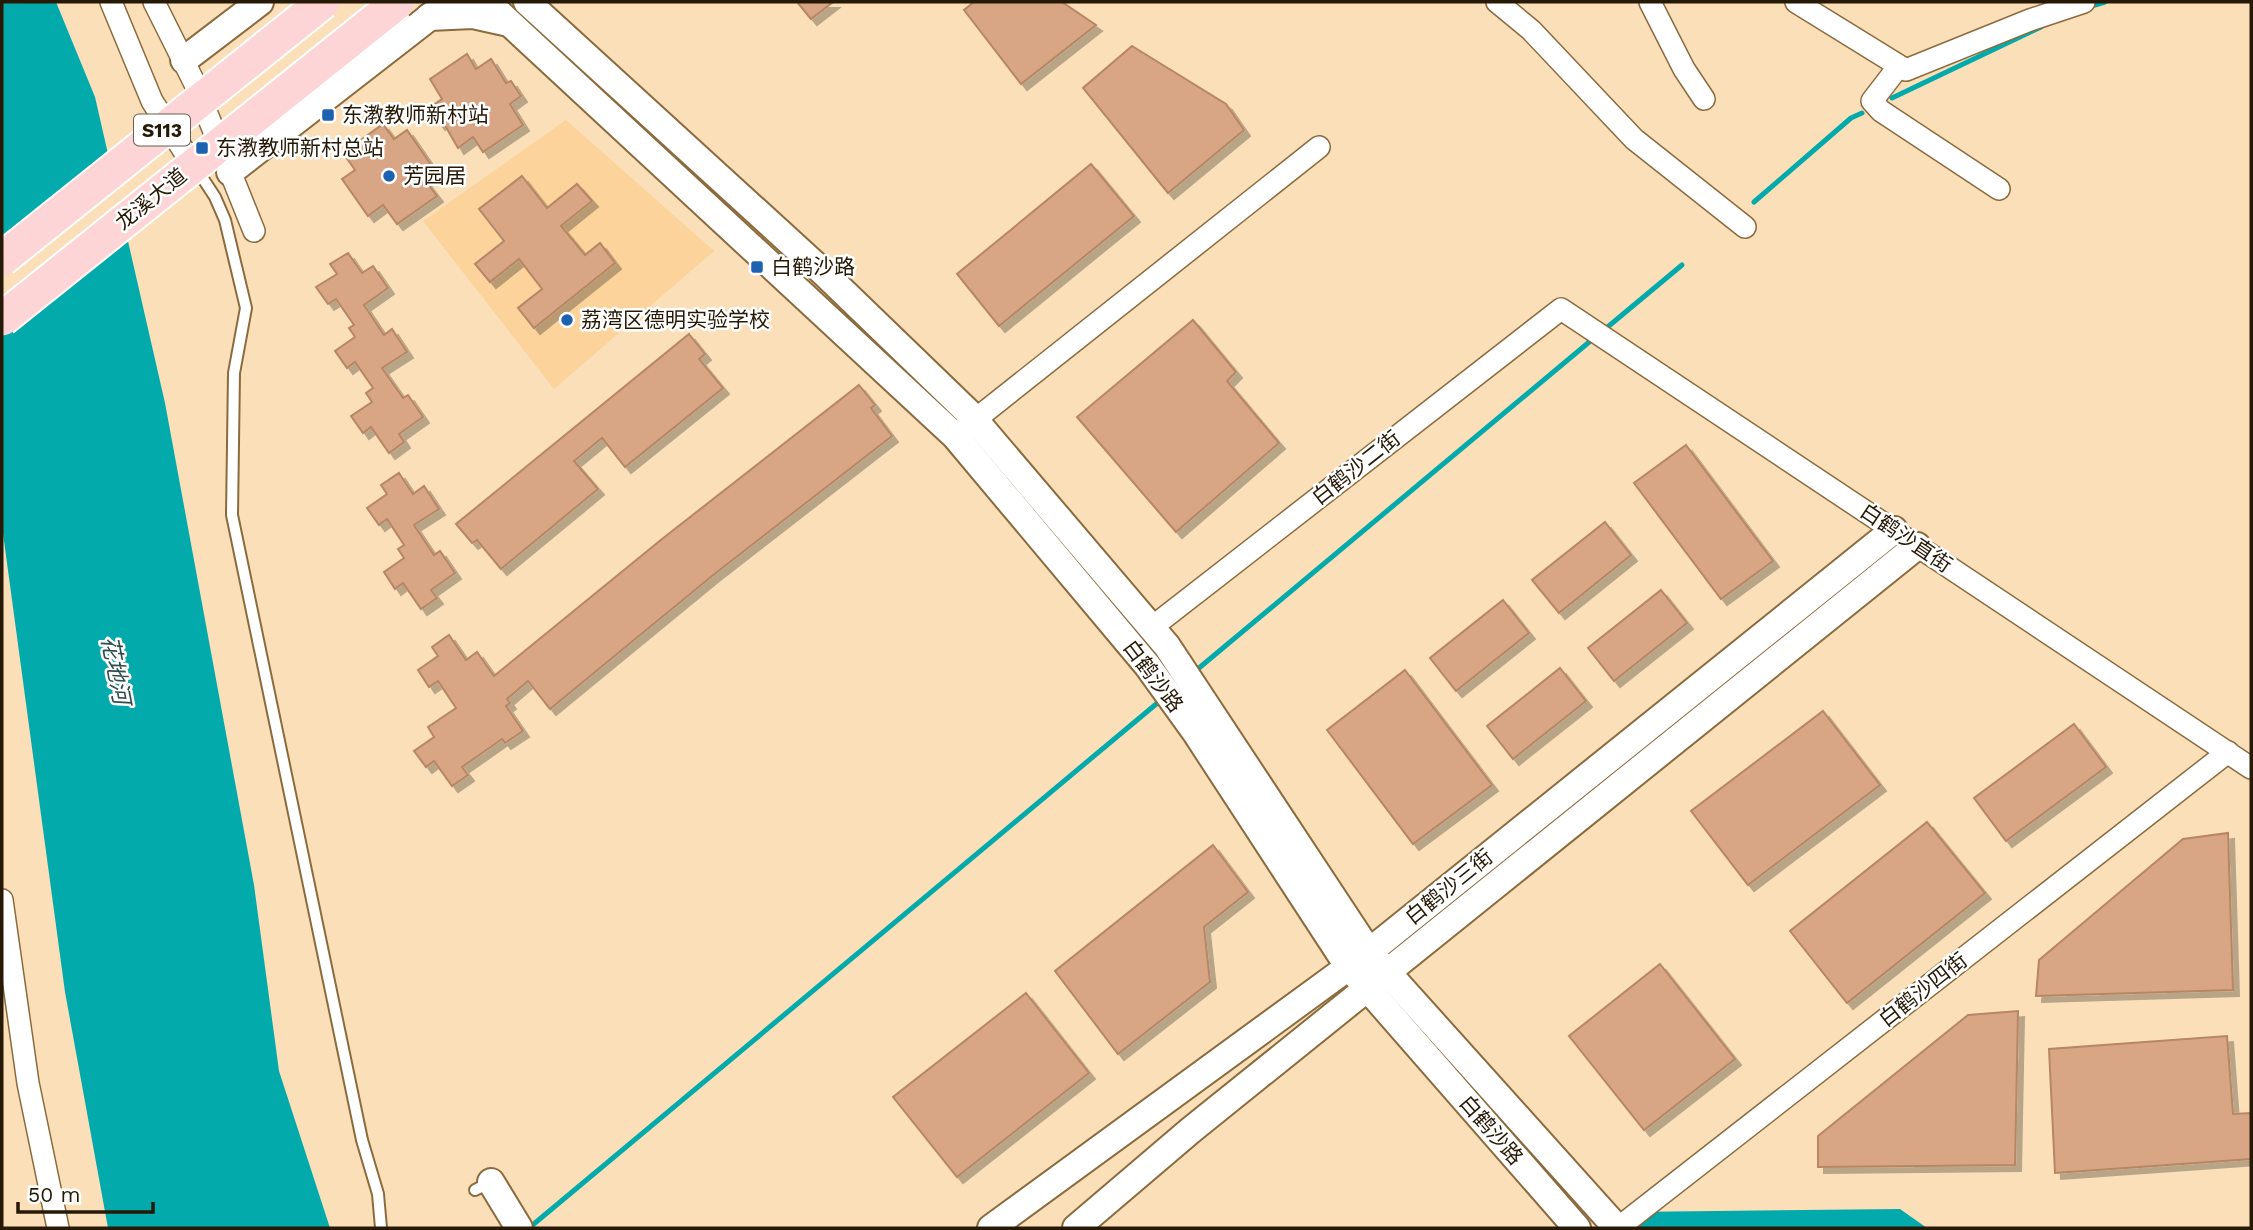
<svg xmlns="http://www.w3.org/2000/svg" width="2253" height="1230" font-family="'Work Sans','Noto Sans SC',sans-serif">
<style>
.built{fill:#fbd39b}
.water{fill:#02aaab}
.pier{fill:#fbdfb8}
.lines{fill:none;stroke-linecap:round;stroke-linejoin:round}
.stream{stroke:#02aaab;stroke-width:5}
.building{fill:#d8a684;stroke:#b68665;stroke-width:2;filter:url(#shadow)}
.service-casing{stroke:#8b6b3d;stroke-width:14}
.minor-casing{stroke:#8b6b3d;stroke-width:24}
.tertiary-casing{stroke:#8b6b3d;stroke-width:30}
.service{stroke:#fff;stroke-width:10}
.minor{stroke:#fff;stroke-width:21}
.tertiary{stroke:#fff;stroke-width:26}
.primary-bridge-casing{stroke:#fff;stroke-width:37;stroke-linecap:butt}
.primary-bridge{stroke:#fed5d7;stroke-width:33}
.poi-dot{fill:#1d61b1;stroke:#fff;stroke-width:2.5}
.labels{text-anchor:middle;stroke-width:5;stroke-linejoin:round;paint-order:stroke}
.shield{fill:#fff;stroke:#675e51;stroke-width:2}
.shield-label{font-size:19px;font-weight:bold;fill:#261906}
.poi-label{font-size:21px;fill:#261906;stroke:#fff;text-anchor:start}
.street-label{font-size:21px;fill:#261906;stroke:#fff}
.water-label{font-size:23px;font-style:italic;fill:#304c4c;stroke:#fff}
</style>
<defs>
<filter id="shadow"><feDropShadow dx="6" dy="6" stdDeviation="0" flood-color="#0004"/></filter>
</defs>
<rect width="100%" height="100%" fill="#fbdfb8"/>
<path class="built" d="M566 120 714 251 554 389 423 221Z"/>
<g class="water">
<path d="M2 2H56L95 97 165 403 254 885 279 1071 330 1228H108L65 992 2 526Z"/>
<path d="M1900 1209 1927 1228H1629V1212Z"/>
</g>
<path class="pier" d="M111 151 130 234 2 336V239Z"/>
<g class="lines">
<g class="stream">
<path d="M2088 7 2105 2"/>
<path d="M1892 98 2041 27"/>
<path d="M1754 202 1851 118 1862 113"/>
<path d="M1604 330 1682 265"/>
<path d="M1193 673 1594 338"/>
<path d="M529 1228 1161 700"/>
</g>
</g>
<g class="building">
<path d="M797 2H833L811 19Z"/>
<path d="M974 2H1062L1096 25 1021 84 964 10Z"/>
<path d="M1132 46 1226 104 1244 130 1168 193 1083 88Z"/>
<path d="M467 54 476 69 491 59 506 83 511 81 521 96 510 104 523 125 483 152 473 137 458 148 443 122 439 124 429 108 442 99 430 79Z"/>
<path d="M383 124 394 139 407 130 436 172 425 180 437 196 397 224 383 205 368 216 342 179 355 170 343 153Z"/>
<path d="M1091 164 1134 216 999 326 957 274Z"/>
<path d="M522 176 547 208 577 184 592 201 561 226 585 255 600 243 615 263 534 328 518 308 542 289 519 259 490 282 475 264 504 241 479 209Z"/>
<path d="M348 253 362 273 373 266 388 288 364 305 384 335 392 329 407 352 382 368 403 398 408 395 423 417 399 434 404 442 389 453 371 427 363 433 351 416 372 402 366 393 373 388 355 362 347 368 335 351 355 337 349 328 354 325 336 299 328 304 316 287 337 274 330 264Z"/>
<path d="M1193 320 1236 372 1227 381 1279 443 1176 532 1077 417Z"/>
<path d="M689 334 705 354 699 359 723 388 625 467 602 438 597 442 574 461 598 489 501 569 477 540 472 543 456 524Z"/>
<path d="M859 385 875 405 871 408 892 436 712 576 550 709 528 681 507 699 510 703 506 706 523 731 505 743 502 739 462 767 468 775 452 786 434 761 426 767 414 751 434 737 428 727 456 708 438 681 429 687 418 670 438 656 432 647 449 635 466 660 477 652 494 676 662 539Z"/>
<path d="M1686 445 1773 561 1721 599 1634 483Z"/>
<path d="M399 473 413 494 424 486 439 509 414 525 434 555 440 551 455 573 431 590 437 598 421 609 403 583 395 589 384 572 404 558 398 549 404 545 387 519 379 525 367 508 387 494 381 485Z"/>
<path d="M1605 522 1631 555 1559 613 1532 580Z"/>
<path d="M1661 590 1687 623 1614 681 1588 648Z"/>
<path d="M1503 600 1529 633 1456 691 1430 658Z"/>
<path d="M1560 668 1586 701 1513 759 1487 726Z"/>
<path d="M1405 670 1492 785 1413 844 1327 730Z"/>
<path d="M1823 711 1880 785 1748 885 1691 811Z"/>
<path d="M2074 724 2106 767 2006 841 1974 798Z"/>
<path d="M1927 822 1985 893 1847 1003 1790 931Z"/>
<path d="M2228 833 2233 990 2036 996 2039 960 2183 839Z"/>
<path d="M1213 845 1248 892 1204 927 1210 982 1118 1054 1055 971Z"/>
<path d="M1660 964 1735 1059 1644 1130 1569 1036Z"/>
<path d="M1026 993 1089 1073 957 1177 893 1097Z"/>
<path d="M2018 1011 2015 1165 1818 1167V1136L1968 1015Z"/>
<path d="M2227 1036 2233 1114 2251 1113V1159L2055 1173 2049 1049Z"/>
</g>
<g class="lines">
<g class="service-casing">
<g id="service">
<path d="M196 168 215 197 225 220 246 308 234 373 232 515 362 1140 378 1194 381 1228"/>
<path d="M475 1190 491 1182"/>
</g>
</g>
<g class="minor-casing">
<g id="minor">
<path d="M111 2 152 101 184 151"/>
<path d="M154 2 195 84 254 231"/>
<path d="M1497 2 1531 30 1634 139 1745 227"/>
<path d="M1650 2 1684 69 1704 99"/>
<path d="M1796 2 1906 70 2030 20 2084 2"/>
<path d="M1899 66 1872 101 1881 111 1999 189"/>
<path d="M962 430 1319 147"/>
<path d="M1151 628 1561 309 2251 768"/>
<path d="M2 900 28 1083 58 1228"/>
<path d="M1618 1228 2228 752"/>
</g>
</g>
<g class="tertiary-casing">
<g id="tertiary">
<path d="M487 2 955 436 1147 665 1196 733 1348 966 1577 1228"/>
<path d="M527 2 824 273 968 412 1167 646 1369 952 1617 1228"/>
<path d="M429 17 473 15 509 23"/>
<path d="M184 60 260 2"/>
<path d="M230 172 449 2"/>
<path d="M491 1182 519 1228"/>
<path d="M991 1228 1369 952 1894 530"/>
<path d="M1076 1228 1191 1130 1917 546"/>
</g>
</g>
<use href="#service" class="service"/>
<use href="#minor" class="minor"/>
<use href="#tertiary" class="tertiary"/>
<g class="primary-bridge-casing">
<g id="primary-bridge">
<path d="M2 259 323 2"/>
<path d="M2 319 398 2"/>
</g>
</g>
<use href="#primary-bridge" class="primary-bridge"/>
</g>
<g class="poi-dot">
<rect x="321" y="108" width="14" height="14" rx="3.5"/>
<rect x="195" y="141" width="14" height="14" rx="3.5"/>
<circle cx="389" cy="176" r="7"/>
<rect x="750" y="260" width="14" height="14" rx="3.5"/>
<circle cx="567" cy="320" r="7"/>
</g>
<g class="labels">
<rect class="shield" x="134" y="114.5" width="56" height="31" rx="5"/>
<g class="shield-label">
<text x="162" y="137">S113</text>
</g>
<g class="poi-label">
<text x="342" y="122">东漖教师新村站</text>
<text x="216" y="155">东漖教师新村总站</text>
<text x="403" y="183">芳园居</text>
<text x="771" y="274">白鹤沙路</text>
<text x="581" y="327">荔湾区德明实验学校</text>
</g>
<g class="street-label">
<text transform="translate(151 199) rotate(-39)" y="7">龙溪大道</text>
<text transform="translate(1356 468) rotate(-38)" y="7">白鹤沙二街</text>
<text transform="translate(1906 538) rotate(34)" y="7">白鹤沙直街</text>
<text transform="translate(1153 676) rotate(53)" y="7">白鹤沙路</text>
<text transform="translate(1449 887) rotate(-39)" y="7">白鹤沙三街</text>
<text transform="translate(1923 990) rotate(-38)" y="7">白鹤沙四街</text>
<text transform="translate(1491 1130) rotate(49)" y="7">白鹤沙路</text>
</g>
<g class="water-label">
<text transform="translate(116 670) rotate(79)" y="8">花地河</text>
</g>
</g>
<rect width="2253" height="1230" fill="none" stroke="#261906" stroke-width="7"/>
<path d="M18 1202v10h135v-10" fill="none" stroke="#261906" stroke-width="3.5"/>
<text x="28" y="1202" font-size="21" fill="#261906" stroke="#ffffff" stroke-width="5" paint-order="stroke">50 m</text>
</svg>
